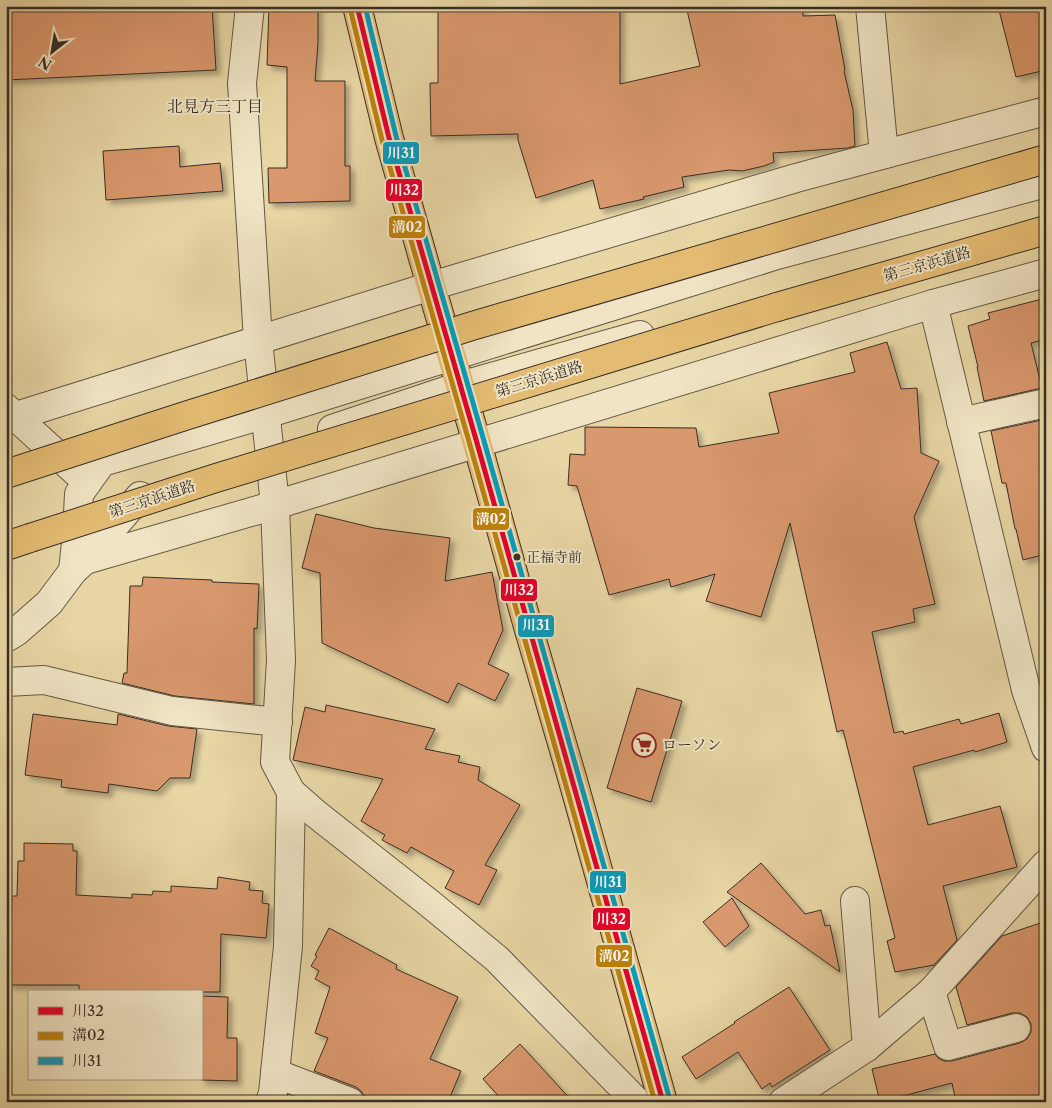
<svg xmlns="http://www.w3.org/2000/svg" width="1052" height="1108" font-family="'Libre Caslon Text','Noto Serif JP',serif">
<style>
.building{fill:#d9986d;stroke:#382e26;filter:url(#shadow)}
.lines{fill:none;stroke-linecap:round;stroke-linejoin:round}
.minor-casing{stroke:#645846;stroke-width:30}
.highway-casing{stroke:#382e26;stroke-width:30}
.minor{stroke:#f0e4c4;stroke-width:28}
.highway{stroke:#e4bb72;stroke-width:28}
.highway-bridge-casing{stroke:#382e26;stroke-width:30;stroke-linecap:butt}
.highway-bridge{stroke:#e4bb72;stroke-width:28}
.bus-1-casing{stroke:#f0e4c4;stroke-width:9}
.bus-2-casing{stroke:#f0e4c4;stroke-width:9}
.bus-3-casing{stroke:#f0e4c4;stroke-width:9}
.bus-1{stroke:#e4002b;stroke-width:5}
.bus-2{stroke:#be820b;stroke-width:5}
.bus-3{stroke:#069dbd;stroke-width:5}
.bus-dot{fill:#382e26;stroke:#f0e4c4;stroke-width:2}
.labels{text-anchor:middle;stroke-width:4;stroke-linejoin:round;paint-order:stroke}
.bus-label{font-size:14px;fill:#382e26;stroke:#f0e4c4;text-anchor:start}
.street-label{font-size:15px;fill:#382e26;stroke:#f0e4c4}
.poi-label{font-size:15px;fill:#382e26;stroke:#f0e4c4;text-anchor:start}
.neighbourhood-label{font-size:16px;fill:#382e26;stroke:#f0e4c4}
.line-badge{stroke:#f0e4c4;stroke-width:2}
.badge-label{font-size:14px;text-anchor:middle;font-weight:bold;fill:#fff}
</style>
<defs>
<filter id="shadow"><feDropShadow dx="4.5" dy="4.5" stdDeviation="2.5" flood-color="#0004"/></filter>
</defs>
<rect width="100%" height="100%" fill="#e8d6a5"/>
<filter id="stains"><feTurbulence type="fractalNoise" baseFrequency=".004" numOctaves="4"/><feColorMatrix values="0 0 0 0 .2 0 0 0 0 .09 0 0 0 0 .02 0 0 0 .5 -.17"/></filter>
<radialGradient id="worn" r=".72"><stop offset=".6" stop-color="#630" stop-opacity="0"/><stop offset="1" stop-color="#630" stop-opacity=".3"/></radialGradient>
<g class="building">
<path d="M6 6H212L216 70 6 80Z"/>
<path d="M269 6H318V43L315 81H345V166H350V201L269 203 268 168H287V67L267 65Z"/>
<path d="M438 6H620V84L700 66 687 10 703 6H802L803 16 835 15 845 70 844 71 853 110 855 146 848 148 773 153 774 162 764 166 742 171 729 170 682 177 684 187 643 197 644 199 600 209 593 180 536 198 518 140V134L431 136 430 83H438Z"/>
<path d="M998 6H1046V70L1016 77Z"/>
<path d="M179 146 180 167 220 163 223 191 106 200 103 151Z"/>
<path d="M1046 298V339L1031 343 1042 388 984 401 977 367H978L968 326 990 319 988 313Z"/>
<path d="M887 342 901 389 917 388 921 453 939 461 914 517 935 604 913 609 915 622 872 632 894 733 903 731 904 734 959 719 961 724 999 713 1007 742 975 752 974 750 913 767 928 825 1000 806 1017 867 943 886 957 940 934 965 895 972 887 941 895 938 843 730 837 732 790 523 761 617 706 601 715 574 671 587 669 579 609 595 577 486 568 485 570 454 585 455V427L696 428 699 447 779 433 769 393 855 372 850 353Z"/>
<path d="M1046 419V554L1023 560 1016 529H1015L1006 483H1002L991 431Z"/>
<path d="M316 514 374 528 450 538 445 581 492 572 503 630 488 664 509 674 495 701 458 683 448 703 322 643 320 573 302 568Z"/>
<path d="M143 577 212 580V582L259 584 257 629 254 628V704L175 696 122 683 124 673H127L130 586H142Z"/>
<path d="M637 688 682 701 651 802 607 788Z"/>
<path d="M326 705 435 729 425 749 460 756 458 762 480 767 478 780 520 805 485 865 497 870 479 905 445 888 454 871 411 847 407 853 382 840 385 835 361 821 383 779 293 760 305 707 325 712Z"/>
<path d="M33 714 117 725 118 714 168 726 197 729 190 778H170L157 791 109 784 108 793 61 787 62 780 25 775Z"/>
<path d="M24 843 73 844V851H77L76 895 132 898V894L152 895 153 891 171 892V886L217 889 218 877 250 882 249 890 263 891 262 903 269 904 266 938 221 934 220 992H79V985H9V955H11L12 896H17L18 861H24Z"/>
<path d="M761 863 805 914 821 910 825 926 830 925 840 972 727 892Z"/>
<path d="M732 898 749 926 725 947 703 922Z"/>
<path d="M1046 921V1102H956L952 1083 880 1102 872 1069 935 1054 938 1058 944 1061H952L1020 1043 1027 1039 1031 1032V1024L1027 1017 1020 1013H1012L967 1025 956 987 1002 936Z"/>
<path d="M329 928 397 965 396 969 458 997 430 1059 461 1071 448 1102H379L363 1095 362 1092 356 1087 314 1071 328 1038 315 1033 330 987 315 979 319 971 311 966 317 956 315 955Z"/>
<path d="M789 987 830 1050 772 1087 770 1083 762 1089 738 1052 696 1079 682 1057 735 1023 734 1022Z"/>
<path d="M201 996 228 997 227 1038H237V1081L201 1080Z"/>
<path d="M520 1044 573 1102H504L483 1079Z"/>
</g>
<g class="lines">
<g class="minor-casing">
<g id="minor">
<path d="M250 6 242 83 258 340 275 505 281 660 275 762 291 792 316 814 429 903 497 959 637 1102"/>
<path d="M870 6 884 154"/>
<path d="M933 304 1026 690 1046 748"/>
<path d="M6 408 87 482"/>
<path d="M16 416 431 286 796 178 1046 111"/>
<path d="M961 422 1046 403"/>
<path d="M332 429 460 386 640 335"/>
<path d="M85 560 275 505 933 304 1046 273"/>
<path d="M73 571 77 533 79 494 102 462 266 414 777 255 1046 183"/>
<path d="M6 638 16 632 49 603 73 571 85 560 140 496"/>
<path d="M6 682 44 680 172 711 278 722"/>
<path d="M855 901 867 1047"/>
<path d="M931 992 948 1046 1016 1028"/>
<path d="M275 1073 350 1102"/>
<path d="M270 1102 273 1093 275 1073 288 946 291 792"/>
<path d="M783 1102 867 1047 931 992 1046 864"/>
</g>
</g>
<g class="highway-casing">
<g id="highway">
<path d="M357 6 389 138 431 286 477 443 529 630 573 781 663 1102"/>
<path d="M777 307 1046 230"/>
<path d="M6 546 30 538"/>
</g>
</g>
<use href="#minor" class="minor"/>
<use href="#highway" class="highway"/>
<g class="highway-bridge-casing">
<g id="highway-bridge">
<path d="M6 474 188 415 472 326 1046 159"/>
<path d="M30 538 216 478 777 307"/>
</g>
</g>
<use href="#highway-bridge" class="highway-bridge"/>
<g class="bus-1-casing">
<path id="bus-1" d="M357 6 389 138 477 443 663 1102"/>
</g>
<g class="bus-2-casing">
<path id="bus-2" d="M350 8 382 140 470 445 655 1102"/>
</g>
<g class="bus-3-casing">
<path id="bus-3" d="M365 6 396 136 484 441 670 1100"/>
</g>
<use href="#bus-1" class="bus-1"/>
<use href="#bus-2" class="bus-2"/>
<use href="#bus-3" class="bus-3"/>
</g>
<defs>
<g id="supermarket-ring" transform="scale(1.25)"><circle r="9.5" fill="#f0e4c4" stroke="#8f2418" stroke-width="1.5"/><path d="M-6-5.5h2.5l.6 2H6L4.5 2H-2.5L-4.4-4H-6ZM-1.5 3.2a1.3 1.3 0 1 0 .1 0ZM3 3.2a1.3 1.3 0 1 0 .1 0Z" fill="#8f2418"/></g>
</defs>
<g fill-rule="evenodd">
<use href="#supermarket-ring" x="644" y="745"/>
</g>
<circle class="bus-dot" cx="517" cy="557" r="4.5"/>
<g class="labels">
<g class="bus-label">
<text x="526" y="562">正福寺前</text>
</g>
<g class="street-label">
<text transform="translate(927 264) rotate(-16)" y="5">第三京浜道路</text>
<text transform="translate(539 379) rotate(-17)" y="5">第三京浜道路</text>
<text transform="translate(152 499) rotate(-18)" y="5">第三京浜道路</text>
</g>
<g class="poi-label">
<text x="662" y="750">ローソン</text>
</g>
<g class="neighbourhood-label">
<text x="215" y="112">北見方三丁目</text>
</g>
</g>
<g class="line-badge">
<rect x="382" y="141" width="38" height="24" rx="5" fill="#069dbd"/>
<rect x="385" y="178" width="38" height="24" rx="5" fill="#e4002b"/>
<rect x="388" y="215" width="38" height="24" rx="5" fill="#be820b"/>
<rect x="472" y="507" width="38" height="24" rx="5" fill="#be820b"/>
<rect x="500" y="578" width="38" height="24" rx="5" fill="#e4002b"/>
<rect x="517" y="614" width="38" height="24" rx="5" fill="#069dbd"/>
<rect x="589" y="870" width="38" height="24" rx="5" fill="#069dbd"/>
<rect x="592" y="907" width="39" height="24" rx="5" fill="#e4002b"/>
<rect x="595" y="944" width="38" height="24" rx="5" fill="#be820b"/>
</g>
<g class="badge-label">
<text x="401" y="158">川31</text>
<text x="404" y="195">川32</text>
<text x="407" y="232">溝02</text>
<text x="491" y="524">溝02</text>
<text x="519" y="595">川32</text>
<text x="536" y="630">川31</text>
<text x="608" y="887">川31</text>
<text x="611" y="924">川32</text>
<text x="614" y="961">溝02</text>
</g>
<rect width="1052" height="1108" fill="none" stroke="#e8d6a5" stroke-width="25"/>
<rect x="8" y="8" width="1037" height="1093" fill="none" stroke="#382e26" stroke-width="2.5"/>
<rect x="12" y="12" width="1027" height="1083" fill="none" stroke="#382e26"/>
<rect x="28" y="990" width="175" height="90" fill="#f0e4c4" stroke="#a69b85"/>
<rect x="38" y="1007" width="25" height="8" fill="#e4002b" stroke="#a69b85"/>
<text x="72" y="1016" font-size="15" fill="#382e26">川32</text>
<rect x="38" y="1032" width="25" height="8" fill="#be820b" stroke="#a69b85"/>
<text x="72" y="1040" font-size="15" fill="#382e26">溝02</text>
<rect x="38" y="1057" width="25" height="8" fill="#069dbd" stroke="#a69b85"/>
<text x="72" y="1066" font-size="15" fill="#382e26">川31</text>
<g transform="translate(52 52) rotate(211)" stroke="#f0e4c4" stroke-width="4" paint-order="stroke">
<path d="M0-4L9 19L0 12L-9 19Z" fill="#382e26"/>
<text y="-8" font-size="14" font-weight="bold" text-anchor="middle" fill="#382e26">N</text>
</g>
<rect width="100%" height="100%" filter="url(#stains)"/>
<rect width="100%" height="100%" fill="url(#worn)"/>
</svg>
